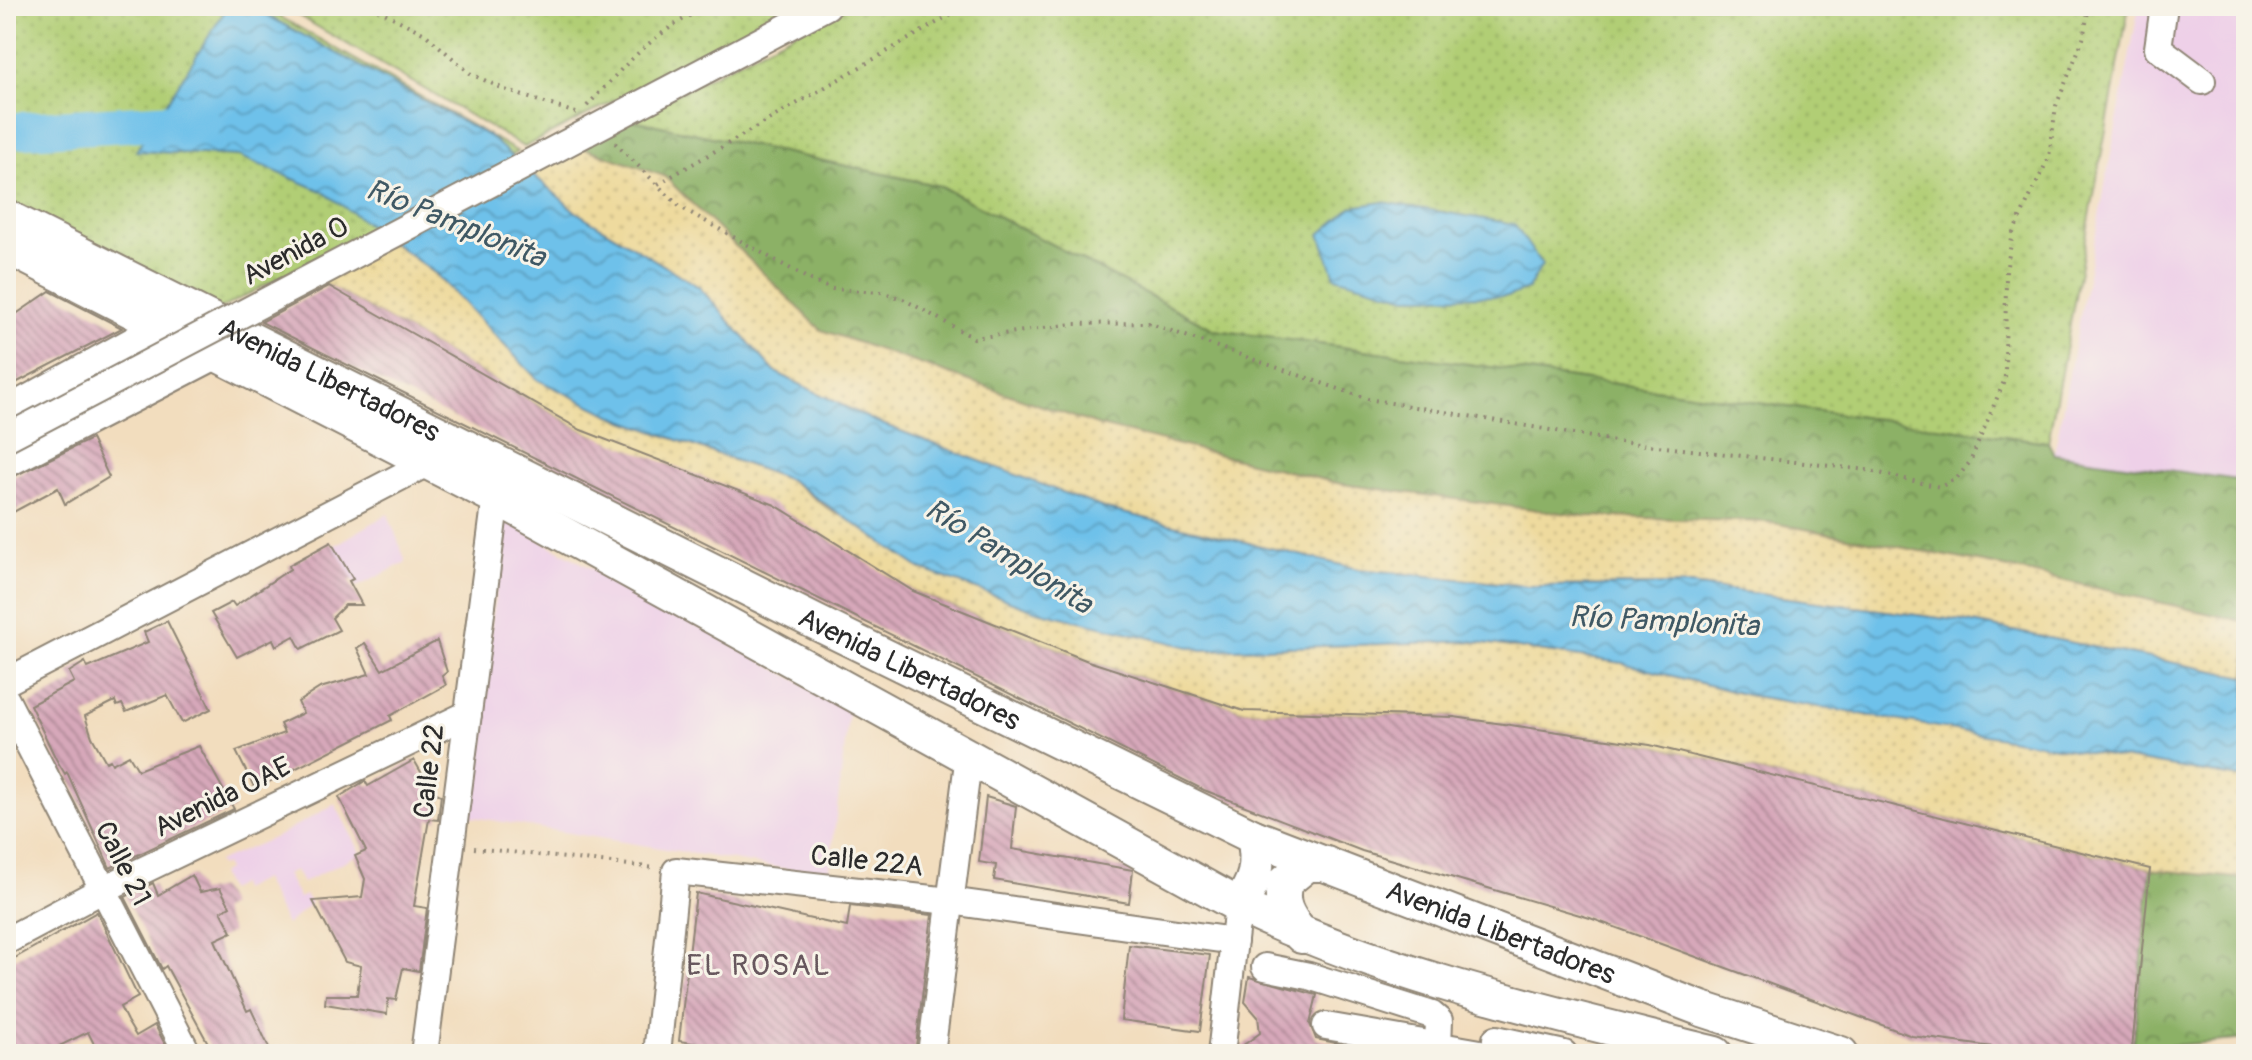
<svg xmlns="http://www.w3.org/2000/svg" width="2252" height="1060" font-family="Pangolin,sans-serif">
<style>
.built{fill:#eed0e8}
.grass{fill:url(#grass-dots);stroke:#6e7c50;stroke-width:2}
.forest{fill:url(#forest-crowns);stroke:#5c6e48;stroke-width:2}
.sand{fill:url(#sand-dots);stroke:#8c8264;stroke-width:2}
.water{fill:url(#water-waves);stroke:#4c768a;stroke-width:2}
.lines{fill:none;stroke-linecap:round;stroke-linejoin:round}
.river{stroke:#6ec1ea;stroke-width:36}
.building{fill:url(#building-back-hatch)}
.minor-casing{stroke:#8e8474;stroke-width:30}
.major-casing{stroke:#8e8474;stroke-width:38}
.path{stroke:#8e8474;stroke-width:4;stroke-dasharray:2 6;stroke-linecap:butt}
.minor{stroke:#fff;stroke-width:26}
.major{stroke:#fff;stroke-width:34}
.minor-bridge-casing{stroke:#8e8474;stroke-width:30;stroke-linecap:butt}
.minor-bridge{stroke:#fff;stroke-width:26}
.labels{text-anchor:middle;stroke-width:6;stroke-linejoin:round;paint-order:stroke}
.street-label{font-size:28px;fill:#2b2b2b;stroke:#f7f3e8}
.water-label{font-size:30px;font-style:italic;fill:#3f5864;stroke:#f7f3e8}
.neighbourhood-label{font-size:30px;letter-spacing:2px;fill:#67575d;stroke:#f7f3e8}
</style>
<defs>
<pattern id="grass-dots" width="8" height="8" patternUnits="userSpaceOnUse" patternTransform="scale(2)"><rect width="8" height="8" fill="#b1ce75"/><path d="M2 2h.1M6 6h.1" fill="none" stroke="#98b165" stroke-width="1.8" stroke-linecap="round"/></pattern>
<pattern id="forest-crowns" width="20" height="18" patternUnits="userSpaceOnUse" patternTransform="scale(2)"><rect width="20" height="18" fill="#8cb166"/><path d="M2 6a3 3 0 1 1 6 0M12 15a3 3 0 1 1 6 0" fill="none" stroke="#739054"/></pattern>
<pattern id="sand-dots" width="8" height="8" patternUnits="userSpaceOnUse" patternTransform="scale(2)"><rect width="8" height="8" fill="#eeda9e"/><path d="M2 2h.1M6 6h.1" fill="none" stroke="#cb8" stroke-width="1.8" stroke-linecap="round"/></pattern>
<pattern id="water-waves" width="16" height="10" patternUnits="userSpaceOnUse" patternTransform="scale(2)"><rect width="16" height="10" fill="#6ec1ea"/><path d="M0 5q4-4 8 0t8 0" fill="none" stroke="#5b9dbe"/></pattern>
<pattern id="building-back-hatch" width="6" height="6" patternUnits="userSpaceOnUse" patternTransform="scale(2)"><rect width="6" height="6" fill="#d7a8ba"/><path d="M-1 5l2 2M0 0l6 6M5-1l2 2" fill="none" stroke="#af8997"/></pattern>
</defs>
<rect width="100%" height="100%" fill="#f7f3e8"/>
<filter id="ink" filterUnits="userSpaceOnUse"><feTurbulence type="fractalNoise" baseFrequency=".0125" numOctaves="2"/><feDisplacementMap in="SourceGraphic" scale="16" xChannelSelector="R" yChannelSelector="G"/><feConvolveMatrix kernelMatrix="1 2 1 2 8 2 1 2 1" color-interpolation-filters="sRGB"/></filter>
<filter id="wash" filterUnits="userSpaceOnUse"><feTurbulence type="fractalNoise" baseFrequency=".006" numOctaves="4" result="noise"/><feDisplacementMap in="SourceGraphic" scale="32" xChannelSelector="R" yChannelSelector="G"/><feGaussianBlur stdDeviation="1.8" result="paint"/><feColorMatrix in="noise" values="0 0 0 0 0 0 0 0 0 0 0 0 0 0 0 0 0 1.4 0 .05"/><feComposite in="paint" operator="in"/></filter>
<g filter="url(#wash)">
<rect width="100%" height="100%" fill="#f2ddbe"/>
<g class="built">
<path d="M2139 6H2246V481L2054 454Z"/>
<path d="M388 514 406 562 357 587 332 547Z"/>
<path d="M505 521 849 709 829 876 467 816Z"/>
<path d="M335 804 361 853 302 883 295 870 286 874 299 898 305 895 311 903 286 925 263 879 241 890 239 884 228 890 220 874 227 870 225 864 220 866 217 862 280 835Z"/>
</g>
<g class="grass">
<path d="M6 6H261L518 152 216 311 6 210Z"/>
<path d="M282 6H799L524 147Z"/>
<path d="M846 6H2129L2048 442 1215 330 940 186 628 119Z"/>
</g>
<g class="forest">
<path d="M628 119 940 186 1215 330 2048 442 2054 454 2246 481V622L2004 567 1768 522 1584 516 1341 484 1100 426 821 330 664 176 578 146Z"/>
<path d="M2150 869 2246 879V1039L2133 1049Z"/>
</g>
<g class="sand">
<path d="M578 146 664 176 821 330 1100 426 1341 484 1584 516 1768 522 2004 567 2246 622V677L1962 621 1691 585 1528 586 1358 569 1106 509 874 421 775 372 699 287 576 212 531 173Z"/>
<path d="M390 241 436 274 481 317 619 419 790 480 833 512 1202 650 1470 641 1622 663 1747 695 1993 734 2246 779V879L2150 869 1650 745 1454 717 1244 711 1088 661 913 591 581 430 318 280Z"/>
</g>
<g class="water">
<path d="M228 6H250L489 136 576 212 699 287 775 372 874 421 1106 509 1358 569 1528 586 1691 585 1962 621 2246 677V779L1747 695 1622 663 1470 641 1202 650 1037 611 921 569 790 480 619 419 538 380 436 274 322 191 239 156 136 151Z"/>
<path d="M1383 202 1514 224 1542 265 1528 289 1509 296 1407 297 1335 277 1320 234 1352 207Z"/>
</g>
<g class="lines">
<path class="river" d="M6 131 193 120 203 124"/>
</g>
<g id="blocks">
<g class="building">
<path d="M329 286 581 430 775 505 913 591 1088 661 1244 711 1454 717 1650 745 2150 869 2132 1049 2000 1048 1912 1036 1590 918 1362 851 1204 790 261 322Z"/>
<path d="M50 291 122 328 6 388V369L16 364 6 345V321Z"/>
<path d="M91 439 109 477 65 504 58 488 6 516V480Z"/>
<path d="M331 542 353 579 349 581 362 605H345L332 618 339 630 301 649 294 636 276 646 273 639 237 657 211 613 232 602 235 606 290 569 289 565Z"/>
<path d="M167 621 211 709 182 723 167 695 126 712 122 704 117 706 115 701 85 716 92 737 106 762 110 760 112 764 129 755 138 770 199 746 234 809 110 868 67 772 65 774 56 759 30 705 74 682 69 672 85 662 88 668 148 642 144 632Z"/>
<path d="M437 641 447 672 442 676 446 685 390 716 392 720 255 789 236 751 284 733 280 724 303 713 298 702 320 688 369 674 357 648 365 643 382 670Z"/>
<path d="M414 760 432 791 441 795 438 820 429 819 414 906 427 908 419 971 403 968 396 1000 388 999 387 1014 325 1004 326 995H357L361 966 345 962 313 901 362 897 365 879 355 856 366 851 339 797 365 781 368 786Z"/>
<path d="M986 797 1016 806 1012 849 1133 870 1129 903 994 880 996 865 979 862Z"/>
<path d="M192 875 200 892 220 888 230 906 221 911 232 932 215 940 247 1011 251 1009 272 1054H214L166 966 162 969 125 897 153 883 158 895Z"/>
<path d="M696 893 847 927 850 906 932 915 915 1054H766L679 1041Z"/>
<path d="M97 912 138 997 120 1007 127 1021 136 1036 155 1025 170 1054H99L88 1032 43 1054H6V963Z"/>
<path d="M1129 945 1210 955 1200 1031 1121 1020Z"/>
<path d="M1249 977 1317 995 1310 1024 1316 1039 1393 1054H1237L1238 1049 1260 1033 1258 1017 1245 1002Z"/>
</g>
</g>
</g>
<g filter="url(#ink)">
<use href="#blocks" fill-opacity="0" stroke="#8e8474" stroke-width="2"/>
<g class="lines">
<g class="minor-casing">
<g id="minor">
<path d="M2164 6 2158 48 2202 81"/>
<path d="M586 133 827 6"/>
<path d="M6 682 429 462"/>
<path d="M6 700 188 1054"/>
<path d="M6 941 102 890 468 714"/>
<path d="M1265 967 1309 976 1432 1015 1439 1021 1438 1045"/>
<path d="M1326 1026 1486 1054"/>
<path d="M1496 1039 1564 1054"/>
<path d="M424 1054 496 497"/>
<path d="M657 1054 676 871 950 901 1234 941"/>
<path d="M931 1054 969 754"/>
<path d="M1221 1054 1238 905"/>
</g>
</g>
<g class="major-casing">
<g id="major">
<path id="s1" d="M6 217 813 621 1254 837 1702 1009 1841 1054"/>
<path d="M6 246 496 497 1238 905C1389 978 1553 1013 1715 1054"/>
<path d="M6 415 164 328"/>
<path d="M6 460 213 353"/>
<path d="M1238 905C1256 883 1260 865 1254 837"/>
<path d="M1302 936C1289 918 1278 904 1285 882L1307 864H1326"/>
</g>
</g>
<g class="path">
<path d="M371 6 425 34 471 74 508 91 576 113"/>
<path d="M587 106C629 61 651 34 708 6"/>
<path d="M615 143 680 207 816 283 832 289 881 292 903 299 974 338 1073 324 1148 323 1368 399 1621 442 1866 470 1940 487 1957 478 1970 462 2005 379 2006 271 2013 233 2049 157 2056 106 2083 39 2089 6"/>
<path d="M658 184 943 19 972 6"/>
<path d="M474 848 656 868"/>
</g>
<use href="#minor" class="minor"/>
<use href="#major" class="major"/>
<g class="minor-bridge-casing">
<path id="minor-bridge" d="M6 438 586 133"/>
</g>
<use href="#minor-bridge" class="minor-bridge"/>
</g>
</g>
<g class="labels">
<g class="street-label">
<text transform="translate(295 250) rotate(-28)" y="10">Avenida 0</text>
<text dy="10" stroke="none"><textPath href="#s1" startOffset="362">Avenida Libertadores</textPath></text>
<text dy="10" stroke="none"><textPath href="#s1" startOffset="1010">Avenida Libertadores</textPath></text>
<text transform="translate(428 771) rotate(-83)" y="10">Calle 22</text>
<text transform="translate(222 796) rotate(-26)" y="10">Avenida 0AE</text>
<text transform="translate(867 860) rotate(6)" y="10">Calle 22A</text>
<text transform="translate(124 863) rotate(63)" y="10">Calle 21</text>
<text dy="10" stroke="none"><textPath href="#s1" startOffset="1658">Avenida Libertadores</textPath></text>
</g>
<g class="water-label">
<text transform="translate(456 223) rotate(22)" y="10">Río Pamplonita</text>
<text transform="translate(1009 556) rotate(32)" y="10">Río Pamplonita</text>
<text transform="translate(1664 621) rotate(3)" y="10">Río Pamplonita</text>
</g>
<g class="neighbourhood-label">
<text x="759" y="975">EL ROSAL</text>
</g>
</g>
<rect width="2252" height="1060" fill="none" stroke="#f7f3e8" stroke-width="32"/>
</svg>
